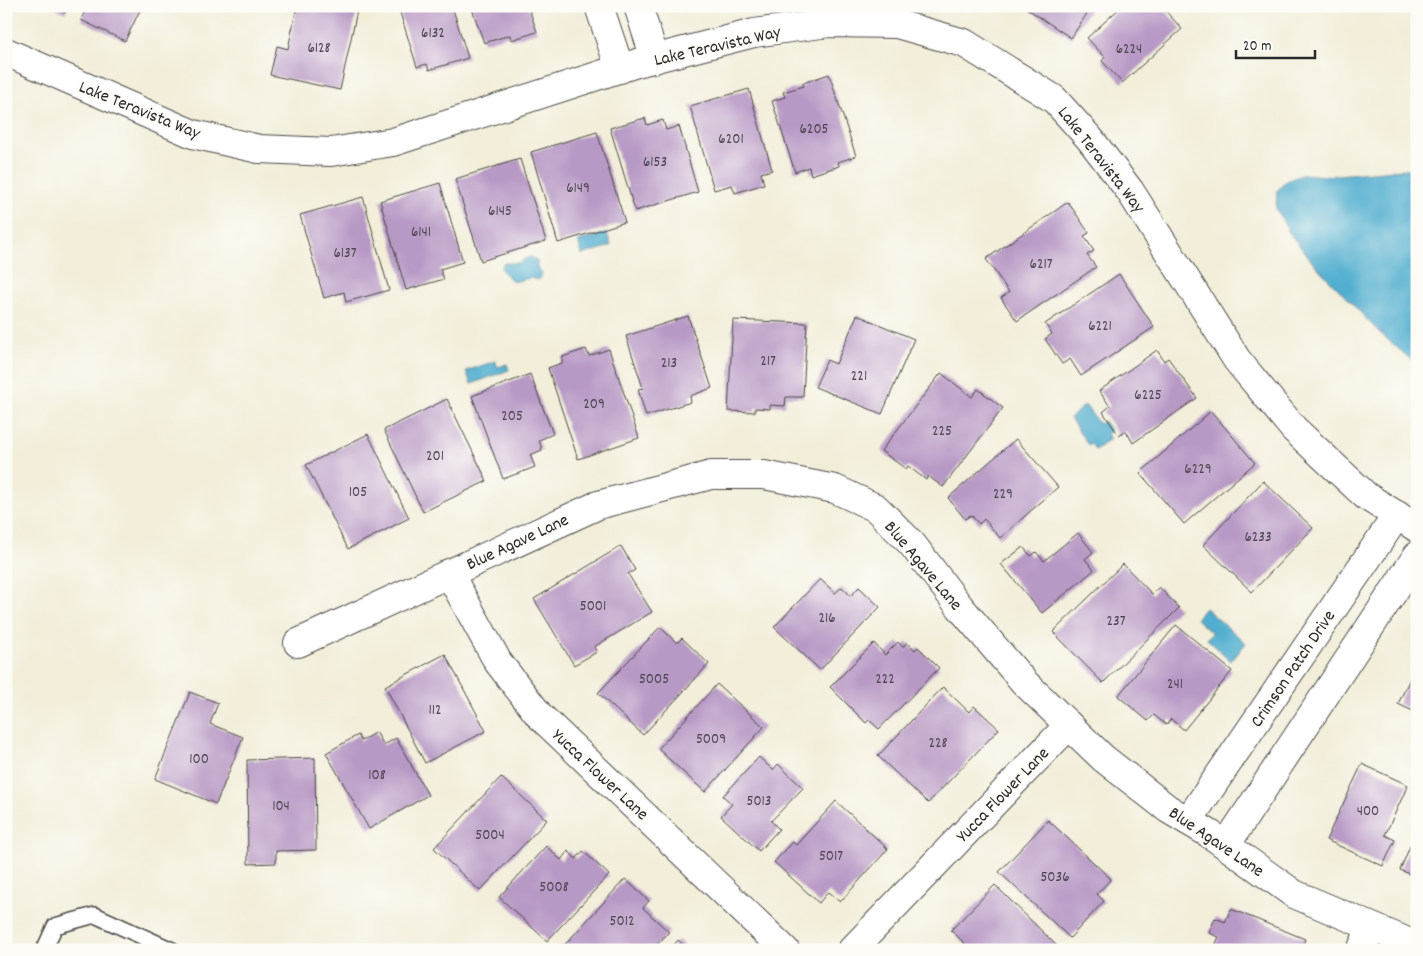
<svg xmlns="http://www.w3.org/2000/svg" width="1423" height="956" font-family="Dekko,sans-serif">
<style>
.water{fill:#51aecf;stroke:#3e6c7d}
.building{fill:#b799c5}
.lines{fill:none;stroke-linecap:round;stroke-linejoin:round}
.lane-casing{stroke:#494845;stroke-width:18}
.street-casing{stroke:#494845;stroke-width:30}
.lane{stroke:#fff;stroke-width:15}
.street{stroke:#fff;stroke-width:28}
.labels{text-anchor:middle;stroke-width:5;stroke-linejoin:round;paint-order:stroke}
.number-label{font-size:15px;fill:#4e4652}
.street-label{font-size:18px;fill:#2b2b2b;stroke:#fdfcf7}
</style>
<rect width="100%" height="100%" fill="#fdfcf7"/>
<filter id="ink" filterUnits="userSpaceOnUse"><feTurbulence type="fractalNoise" baseFrequency=".02" numOctaves="2"/><feDisplacementMap in="SourceGraphic" scale="10" xChannelSelector="R" yChannelSelector="G"/><feConvolveMatrix kernelMatrix="1 2 1 2 8 2 1 2 1" color-interpolation-filters="sRGB"/></filter>
<filter id="wash" filterUnits="userSpaceOnUse"><feTurbulence type="fractalNoise" baseFrequency=".0096" numOctaves="4" result="noise"/><feDisplacementMap in="SourceGraphic" scale="20" xChannelSelector="R" yChannelSelector="G"/><feGaussianBlur stdDeviation="1.12" result="paint"/><feColorMatrix in="noise" values="0 0 0 0 0 0 0 0 0 0 0 0 0 0 0 0 0 1.4 0 .05"/><feComposite in="paint" operator="in"/></filter>
<g filter="url(#wash)">
<rect width="100%" height="100%" fill="#f2eeda"/>
<g class="water">
<path d="M1417 168V365L1379 332 1317 267 1290 234 1276 208 1277 191 1286 181 1304 174 1325 176Z"/>
<path d="M607 233 611 246 582 255 578 241Z"/>
<path d="M532 257 537 261V269L542 273 539 280 530 278 513 282 501 269 503 263H520L526 258Z"/>
<path d="M495 361 498 367 507 364 509 370 471 384 466 371Z"/>
<path d="M1085 405 1099 424 1104 421 1111 431 1107 434 1110 439 1095 450 1091 443 1088 445 1070 418Z"/>
<path d="M1205 608 1246 643 1231 661 1207 639 1212 633 1196 619Z"/>
</g>
<g id="blocks">
<g class="building">
<path d="M51 6H68L65 13Z"/>
<path d="M87 6H142L125 41 81 20Z"/>
<path d="M297 6H358L340 90 270 75 277 46 288 49Z"/>
<path d="M398 6H452L468 58 429 70 427 64 417 67Z"/>
<path d="M471 6H528L537 32 511 40 510 35 484 43Z"/>
<path d="M1027 6H1092L1071 38 1026 8Z"/>
<path d="M1122 6H1161L1182 29 1122 83 1102 61 1105 57 1087 38Z"/>
<path d="M829 74 856 156 838 162 839 166 811 175 809 167 795 172 772 101 785 97 783 92 804 86 803 83Z"/>
<path d="M749 89 772 170 761 173 764 184 735 193 732 185 714 190 690 106Z"/>
<path d="M645 118 647 125 663 120 666 130 679 126 698 192 635 211 610 128Z"/>
<path d="M597 132 625 222 558 243 531 152Z"/>
<path d="M520 159 546 241 481 261 455 179Z"/>
<path d="M440 183 463 262 440 269 444 279 406 290 380 201Z"/>
<path d="M363 197 389 290 346 302 344 292 324 298 300 215Z"/>
<path d="M1068 202 1089 233 1084 236 1094 251 1087 255 1096 267 1017 321 1001 298 1009 292 986 259Z"/>
<path d="M1119 274 1154 327 1081 376 1070 359 1062 364 1045 339 1052 334 1045 324Z"/>
<path d="M857 315 914 339 882 414 815 387 827 360 836 364Z"/>
<path d="M688 316 712 388 690 396 691 402 646 416 638 389 643 388 626 336Z"/>
<path d="M733 320 807 323 803 397H786L785 406 770 405V409L755 408V412L728 411Z"/>
<path d="M586 349 589 356 609 349 639 438 578 459 548 368 562 363V357Z"/>
<path d="M1157 350 1164 361 1168 358 1197 398 1133 443 1126 431 1119 436 1103 412 1110 406 1099 391Z"/>
<path d="M941 373 972 397 978 389 1003 408 943 487 928 476 926 480 908 466 906 469 881 451Z"/>
<path d="M530 374 553 434 539 440 542 450 530 455 535 467 503 479 472 396Z"/>
<path d="M447 399 487 481 423 512 384 430Z"/>
<path d="M1211 411 1255 463 1184 524 1140 473Z"/>
<path d="M368 434 409 518 348 549 306 465Z"/>
<path d="M1016 439 1058 487 1000 538 984 519 979 524 971 515 965 519 948 498Z"/>
<path d="M1263 481 1313 528 1252 592 1203 545Z"/>
<path d="M1078 533 1093 552 1085 559 1094 570 1042 613 1001 564 1023 547 1031 556 1036 552 1044 561Z"/>
<path d="M621 546 635 570 628 574 652 612 594 647 597 652 574 665 534 599Z"/>
<path d="M1123 564 1152 594 1159 587 1179 608 1103 683 1053 632Z"/>
<path d="M820 579 835 593 842 587 851 596 859 587 880 607 820 670 774 627Z"/>
<path d="M1176 625 1232 671 1184 730 1171 719 1166 725 1154 715 1148 721 1118 696Z"/>
<path d="M660 627 677 643 682 638 709 664 643 735 598 693Z"/>
<path d="M898 642 903 647 907 642 915 650 918 647 939 668 879 729 869 720 866 723 830 687 874 643 885 655Z"/>
<path d="M445 654 486 731 425 763 385 686Z"/>
<path d="M1417 664V713L1398 704Z"/>
<path d="M717 684 764 727 705 792 658 749Z"/>
<path d="M943 687 969 712 974 706 999 729 928 803 878 756Z"/>
<path d="M190 692 218 703 210 724 243 737 216 804 155 779Z"/>
<path d="M376 732 384 745 396 738 428 795 369 829 326 753 358 735 361 741Z"/>
<path d="M759 757 773 770 778 764 803 788 771 821 779 829 759 851 721 816 732 804 723 796Z"/>
<path d="M315 758 316 850 276 851V863L248 864 247 760Z"/>
<path d="M1362 764 1408 785 1385 835 1395 840 1383 866 1326 840Z"/>
<path d="M501 777 547 820 480 891 434 848Z"/>
<path d="M836 801 888 849 840 902 828 892 819 903 774 862 793 842 796 845Z"/>
<path d="M1048 820 1111 879 1097 894 1104 901 1070 938 999 872Z"/>
<path d="M1411 844 1417 846V877L1400 870Z"/>
<path d="M546 846 561 860 568 851 576 859 583 851 609 875 547 941 499 897Z"/>
<path d="M625 879 649 901 643 908 669 932 652 950H560Z"/>
<path d="M995 885 1061 950H971L951 930Z"/>
<path d="M1231 909 1305 939 1301 950H1213L1219 937 1209 933 1215 918 1225 922Z"/>
<path d="M678 940 689 950H670Z"/>
</g>
</g>
</g>
<g filter="url(#ink)">
<use href="#blocks" fill-opacity="0" stroke="#494845" stroke-width="1"/>
<g class="lines">
<g class="lane-casing">
<path id="lane" d="M44 950 55 926 95 915 172 950"/>
</g>
<g class="street-casing">
<g id="street">
<path d="M599 6 620 69"/>
<path d="M638 6 655 59"/>
<path d="M6 52 193 134 259 149 331 152 393 142 637 63 754 33 829 23 897 24 964 43 1054 99 1090 139 1130 191 1237 360 1294 429 1366 496 1417 528"/>
<path d="M449 573 498 662 539 715 785 950"/>
<path d="M298 643 598 505 711 475H764L835 489 876 508 912 544 960 607 1024 682 1103 758 1168 809 1210 834 1294 894 1417 946"/>
<path d="M1188 821 1397 515"/>
<path d="M1226 845 1417 556"/>
<path d="M852 950 1069 725"/>
<path d="M1361 950 1371 928"/>
</g>
</g>
<use href="#lane" class="lane"/>
<use href="#street" class="street"/>
</g>
</g>
<g class="labels">
<g class="number-label">
<text x="433" y="37">6132</text>
<text x="319" y="52">6128</text>
<text x="1129" y="53">6224</text>
<text x="814" y="133">6205</text>
<text x="731" y="143">6201</text>
<text x="655" y="166">6153</text>
<text x="578" y="192">6149</text>
<text x="500" y="215">6145</text>
<text x="421" y="236">6141</text>
<text x="345" y="257">6137</text>
<text x="1041" y="268">6217</text>
<text x="1100" y="330">6221</text>
<text x="768" y="365">217</text>
<text x="669" y="367">213</text>
<text x="859" y="380">221</text>
<text x="1148" y="399">6225</text>
<text x="594" y="408">209</text>
<text x="512" y="420">205</text>
<text x="942" y="435">225</text>
<text x="435" y="460">201</text>
<text x="1198" y="473">6229</text>
<text x="358" y="496">105</text>
<text x="1003" y="498">229</text>
<text x="1258" y="541">6233</text>
<text x="593" y="610">5001</text>
<text x="827" y="622">216</text>
<text x="1116" y="625">237</text>
<text x="654" y="683">5005</text>
<text x="885" y="683">222</text>
<text x="1175" y="688">241</text>
<text x="435" y="714">112</text>
<text x="711" y="743">5009</text>
<text x="938" y="747">228</text>
<text x="199" y="763">100</text>
<text x="377" y="779">108</text>
<text x="759" y="805">5013</text>
<text x="281" y="810">104</text>
<text x="1368" y="815">400</text>
<text x="490" y="839">5004</text>
<text x="831" y="860">5017</text>
<text x="1055" y="881">5036</text>
<text x="554" y="891">5008</text>
<text x="622" y="925">5012</text>
</g>
<g class="street-label">
<text transform="translate(717 45) rotate(-13)" y="6">Lake Teravista Way</text>
<text transform="translate(140 109) rotate(22)" y="6">Lake Teravista Way</text>
<text transform="translate(1102 159) rotate(52)" y="6">Lake Teravista Way</text>
<text transform="translate(517 541) rotate(-25)" y="6">Blue Agave Lane</text>
<text transform="translate(924 565) rotate(50)" y="6">Blue Agave Lane</text>
<text transform="translate(1292 668) rotate(-56)" y="6">Crimson Patch Drive</text>
<text transform="translate(601 774) rotate(43)" y="6">Yucca Flower Lane</text>
<text transform="translate(1002 794) rotate(-46)" y="6">Yucca Flower Lane</text>
<text transform="translate(1217 841) rotate(34)" y="6">Blue Agave Lane</text>
</g>
</g>
<rect width="1423" height="956" fill="none" stroke="#fdfcf7" stroke-width="25"/>
<path d="M1236 50v8h79v-8" fill="none" stroke="#2b2b2b" stroke-width="2.5"/>
<text x="1243" y="50" font-size="15" fill="#2b2b2b" stroke="#fdfcf7" stroke-width="4" paint-order="stroke">20 m</text>
</svg>
